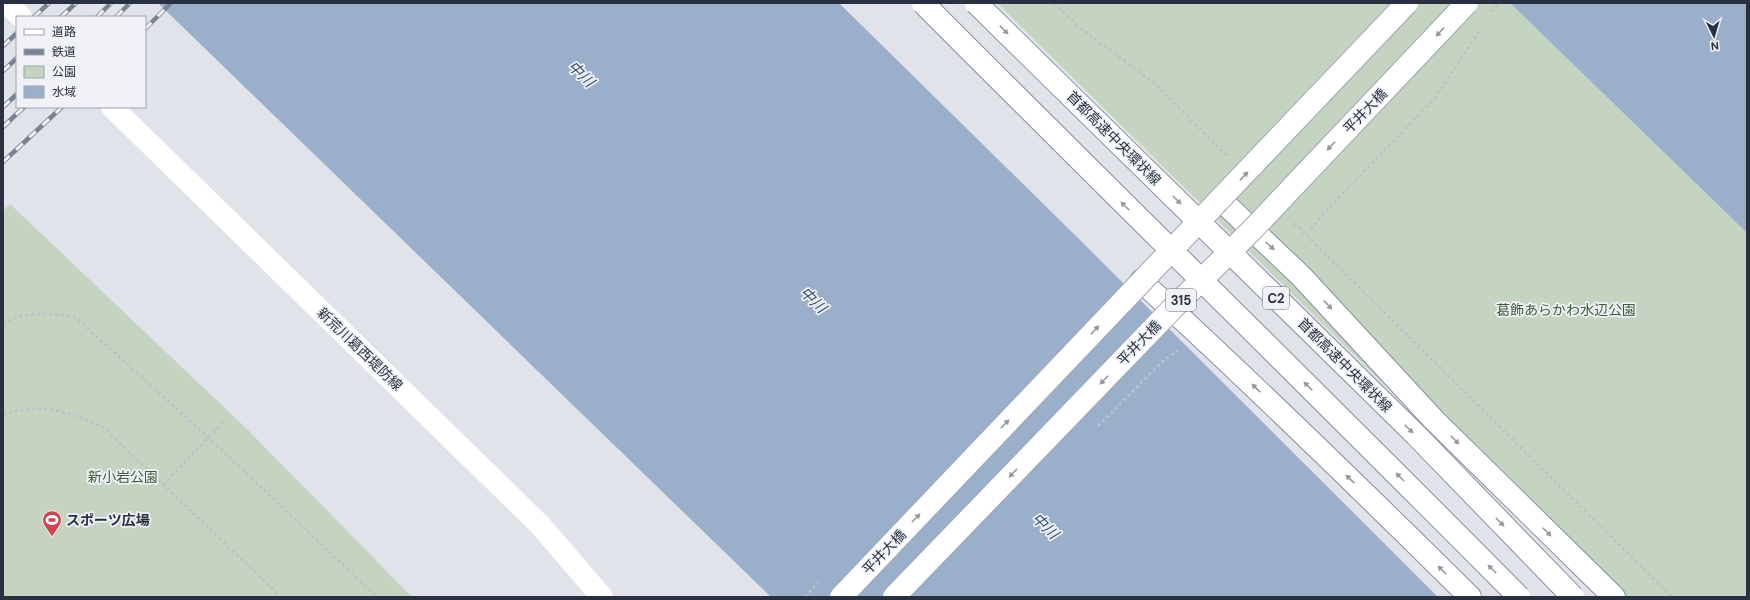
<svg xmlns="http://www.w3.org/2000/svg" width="1750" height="600" font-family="'DM Sans','Noto Sans JP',sans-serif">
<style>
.green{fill:#c5d3c1}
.water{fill:#9ab0ca}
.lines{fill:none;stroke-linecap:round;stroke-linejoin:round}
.highway-casing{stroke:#8790a0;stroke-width:24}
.path{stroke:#bec1c8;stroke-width:2.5;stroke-dasharray:3 3;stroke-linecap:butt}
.secondary{stroke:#fff;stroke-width:22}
.highway{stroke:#fff;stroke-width:22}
.rail-casing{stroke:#798293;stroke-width:4.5}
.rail{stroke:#f0f2f7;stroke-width:3;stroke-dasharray:9;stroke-linecap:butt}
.primary-bridge-casing{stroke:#9fa7b5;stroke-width:24;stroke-linecap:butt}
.highway-bridge-casing{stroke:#8790a0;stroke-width:24;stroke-linecap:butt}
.path-bridge{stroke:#bec1c8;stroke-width:2.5;stroke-dasharray:3 3;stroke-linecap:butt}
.primary-bridge{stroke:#fff;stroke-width:22}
.highway-bridge{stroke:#fff;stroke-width:22}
.oneway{fill:#9498a0}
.labels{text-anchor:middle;stroke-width:3.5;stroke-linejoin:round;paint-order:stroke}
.shield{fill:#f0f2f7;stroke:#646a78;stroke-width:1}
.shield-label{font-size:13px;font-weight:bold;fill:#283041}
.street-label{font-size:14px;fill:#283041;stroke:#f0f2f7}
.park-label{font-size:14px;fill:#3b5d35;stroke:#f0f2f7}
.poi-label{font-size:14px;font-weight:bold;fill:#283041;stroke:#f0f2f7;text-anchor:start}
.water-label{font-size:15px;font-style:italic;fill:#324e76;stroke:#f0f2f7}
</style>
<rect width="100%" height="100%" fill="#e0e3e9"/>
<g class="green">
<path d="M997 3H1510L1747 233V597H1600Z"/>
<path d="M10 204 247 429 412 597H3V211Z"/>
</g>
<g class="water">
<path d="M158 3H839L1079 239 1438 597H771Z"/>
<path d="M1510 3H1747V233Z"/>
</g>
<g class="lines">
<g class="highway-casing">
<g id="highway">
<path d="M1221 200 1301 276 1434 420 1614 597"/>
<path d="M1141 281C1253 384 1362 490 1470 597"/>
</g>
</g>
<g class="path">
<path d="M1054 3 1080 28 1153 82 1227 156"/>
<path d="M1492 12 1498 3"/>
<path d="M1294 223 1672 597"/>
<path d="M1311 230 1321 216 1435 98 1480 30"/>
<path d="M3 324C25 311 50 313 75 317L209 438 377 597"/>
<path d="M3 415C41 402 69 411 104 428L281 597"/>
<path d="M1098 426 1164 360 1178 350"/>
<path d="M163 485 224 421"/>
</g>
<g class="secondary">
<path d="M7 3 21 17"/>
<path d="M112 107 540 525 602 597"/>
</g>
<use href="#highway" class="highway"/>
<g class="rail-casing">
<g id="rail">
<path d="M34 17 49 3"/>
<path d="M61 17 76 3"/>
<path d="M97 17 111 3"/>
<path d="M116 17 130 3"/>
<path d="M145 29 171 3"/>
<path d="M3 46 17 33"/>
<path d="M3 71 17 58"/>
<path d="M3 107 17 94"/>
<path d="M3 127 24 107"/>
<path d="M3 162 62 107"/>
</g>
</g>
<use href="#rail" class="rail"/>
<g class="primary-bridge-casing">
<g id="primary-bridge">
<path d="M841 597 1407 3"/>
<path d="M894 597 1172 309 1252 230 1467 3"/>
</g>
</g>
<g class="highway-bridge-casing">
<g id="highway-bridge">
<path d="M923 3C1121 202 1322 398 1519 597"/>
<path d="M976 3 1416 435 1573 597"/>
</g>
</g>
<path class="path-bridge" d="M805 597 818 583"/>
<use href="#primary-bridge" class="primary-bridge"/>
<use href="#highway-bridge" class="highway-bridge"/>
</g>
<defs><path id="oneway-solid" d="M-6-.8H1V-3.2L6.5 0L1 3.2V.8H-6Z"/></defs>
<g class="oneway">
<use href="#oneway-solid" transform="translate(1004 30) rotate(45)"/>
<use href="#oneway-solid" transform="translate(1440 32) rotate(133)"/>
<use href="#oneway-solid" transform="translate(1331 146) rotate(134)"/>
<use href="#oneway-solid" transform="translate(1244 176) rotate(-47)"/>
<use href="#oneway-solid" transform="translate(1177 200) rotate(45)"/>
<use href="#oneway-solid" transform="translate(1125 206) rotate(-135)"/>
<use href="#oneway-solid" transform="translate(1270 246) rotate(42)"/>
<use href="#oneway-solid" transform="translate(1328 305) rotate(47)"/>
<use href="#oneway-solid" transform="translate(1095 330) rotate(-46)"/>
<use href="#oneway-solid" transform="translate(1104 380) rotate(134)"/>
<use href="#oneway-solid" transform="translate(1308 386) rotate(-136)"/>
<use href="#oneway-solid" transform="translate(1256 388) rotate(-136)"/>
<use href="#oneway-solid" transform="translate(1005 424) rotate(-46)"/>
<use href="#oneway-solid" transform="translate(1409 429) rotate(45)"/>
<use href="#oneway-solid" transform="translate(1455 440) rotate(45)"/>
<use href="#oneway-solid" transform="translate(1013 473) rotate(134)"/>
<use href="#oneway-solid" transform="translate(1400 477) rotate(-135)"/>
<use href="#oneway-solid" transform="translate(1350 479) rotate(-136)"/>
<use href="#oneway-solid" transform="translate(916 518) rotate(-46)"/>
<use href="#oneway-solid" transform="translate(1500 522) rotate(46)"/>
<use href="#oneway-solid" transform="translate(1547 532) rotate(45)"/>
<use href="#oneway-solid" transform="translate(1492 569) rotate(-135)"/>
<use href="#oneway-solid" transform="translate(1442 570) rotate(-135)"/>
</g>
<defs>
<g id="stadium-pin" transform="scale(1)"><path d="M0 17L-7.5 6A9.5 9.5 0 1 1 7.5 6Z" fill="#d04353" stroke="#f0f2f7"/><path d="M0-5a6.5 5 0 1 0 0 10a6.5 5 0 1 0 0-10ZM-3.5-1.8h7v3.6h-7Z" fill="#fff"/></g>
</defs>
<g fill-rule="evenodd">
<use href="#stadium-pin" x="52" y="520"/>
</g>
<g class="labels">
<g class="shield">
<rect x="1263" y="287" width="26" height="22" rx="3"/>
<rect x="1166" y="289" width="30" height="22" rx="3"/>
</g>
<g class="shield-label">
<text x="1276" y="303">C2</text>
<text x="1181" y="305">315</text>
</g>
<g class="street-label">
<text transform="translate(1365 111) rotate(-46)" y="5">平井大橋</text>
<text transform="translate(1114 138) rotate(45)" y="5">首都高速中央環状線</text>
<text transform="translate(1139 343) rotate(-46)" y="5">平井大橋</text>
<text transform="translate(360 349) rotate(44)" y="5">新荒川葛西堤防線</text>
<text transform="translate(1345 365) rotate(45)" y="5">首都高速中央環状線</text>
<text transform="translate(884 552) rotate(-46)" y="5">平井大橋</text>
</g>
<g class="park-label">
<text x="1566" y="315">葛飾あらかわ水辺公園</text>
<text x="123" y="482">新小岩公園</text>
</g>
<g class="poi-label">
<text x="66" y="525">スポーツ広場</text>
</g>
<g class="water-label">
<text transform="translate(581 74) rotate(44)" y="5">中川</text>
<text transform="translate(813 300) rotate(44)" y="5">中川</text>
<text transform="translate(1045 526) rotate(44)" y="5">中川</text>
</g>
</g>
<rect width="1750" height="600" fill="none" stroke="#283041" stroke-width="8"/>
<rect x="16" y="16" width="130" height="92" fill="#f0f2f7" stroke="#a0a4ae"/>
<rect x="24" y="29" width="20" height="6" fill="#ffffff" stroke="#a0a4ae"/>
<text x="52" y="36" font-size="12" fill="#283041">道路</text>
<rect x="24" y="49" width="20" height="6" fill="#798293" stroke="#a0a4ae"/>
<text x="52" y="56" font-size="12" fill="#283041">鉄道</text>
<rect x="24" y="66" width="20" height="12" fill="#c5d3c1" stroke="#a0a4ae"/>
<text x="52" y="76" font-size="12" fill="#283041">公園</text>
<rect x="24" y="86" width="20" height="12" fill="#9ab0ca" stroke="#a0a4ae"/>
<text x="52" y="96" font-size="12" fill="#283041">水域</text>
<g transform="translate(1714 36) rotate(175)" stroke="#f0f2f7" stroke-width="3" paint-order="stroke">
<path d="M0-3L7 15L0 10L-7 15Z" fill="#283041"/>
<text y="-6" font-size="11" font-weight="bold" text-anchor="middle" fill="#283041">N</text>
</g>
</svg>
